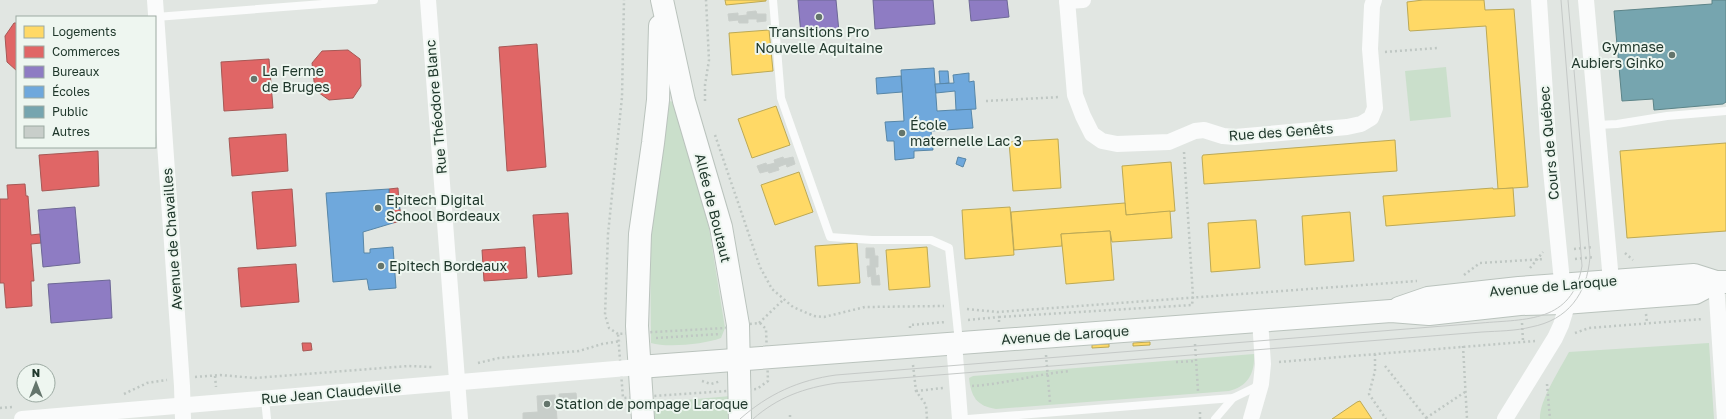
<svg xmlns="http://www.w3.org/2000/svg" width="1726" height="419" font-family="'Golos Text',sans-serif">
<style>
.green{fill:#cadfcb}
.homes{fill:#ffd966;stroke:#bca955}
.shops{fill:#e06666;stroke:#a65855}
.offices{fill:#8e7cc3;stroke:#6d6896}
.schools{fill:#6fa8dc;stroke:#5786a7}
.public{fill:#76a5af;stroke:#5c8488}
.building{fill:#c8ceca;stroke:#cacfcb}
.lines{fill:none;stroke-linecap:round;stroke-linejoin:round}
.secondary-casing{stroke:#bac3bd;stroke-width:24}
.path{stroke:#bfc7c3;stroke-width:2.5;stroke-dasharray:2 3;stroke-linecap:butt}
.lane{stroke:#fafbfb;stroke-width:8}
.street{stroke:#fafbfb;stroke-width:16}
.secondary{stroke:#fafbfb;stroke-width:22}
.tram{stroke:#c5c9c7;stroke-width:1}
.poi-dot{fill:#64756c;stroke:#eef6f0;stroke-width:1.5}
.labels{text-anchor:middle;stroke-width:4;stroke-linejoin:round;paint-order:stroke}
.poi-label{font-size:14px;fill:#20382c;stroke:#eef6f0;text-anchor:start}
.street-label{font-size:14px;fill:#20382c;stroke:#eef6f0}
</style>
<rect width="100%" height="100%" fill="#e1e6e2"/>
<g class="green">
<path d="M1446 67 1451 117 1410 121 1405 71Z"/>
<path d="M669 101 674 102 709 228 725 328 721 338C706 344 667 348 651 343L650 236 666 104Z"/>
<path d="M1709 343 1714 419H1540C1539 401 1560 369 1569 352Z"/>
<path d="M1254 354C1255 373 1248 386 1229 391L996 409C976 406 971 396 969 378L973 376Z"/>
<path d="M731 396V419H652L650 403Z"/>
</g>
<g class="homes">
<path d="M725 0H766V1L726 5Z"/>
<path d="M1423 0H1484L1485 10 1514 9 1528 187 1498 189 1486 26 1410 31 1409 30 1407 2Z"/>
<path d="M769 30 773 71 732 75 729 33Z"/>
<path d="M776 106 790 145 752 158 738 119Z"/>
<path d="M1058 139 1061 188 1013 191 1009 142Z"/>
<path d="M1395 140 1397 171 1204 184 1202 157 1203 155Z"/>
<path d="M1726 143V231L1627 238 1620 151Z"/>
<path d="M1171 162 1175 211 1126 215 1122 166Z"/>
<path d="M799 172 813 212 775 225 761 185Z"/>
<path d="M1493 188V189L1513 188 1515 216 1386 226 1383 196Z"/>
<path d="M1125 203 1126 215 1170 211 1172 238 1112 242 1110 231 1061 234 1062 246 1014 250 1011 212Z"/>
<path d="M1010 207 1014 255 965 259 962 210Z"/>
<path d="M1350 212 1354 261 1305 265 1302 216Z"/>
<path d="M1251 220H1256L1260 268 1211 272 1208 223Z"/>
<path d="M1110 231 1114 280 1066 284 1061 234Z"/>
<path d="M857 243 860 283 818 286 815 246Z"/>
<path d="M927 247 930 287 889 290 886 250Z"/>
<path d="M1150 342V345L1133 346V343Z"/>
<path d="M1109 344V347L1092 348V345Z"/>
<path d="M1360 401 1372 419H1332L1357 402Z"/>
</g>
<g class="shops">
<path d="M14 23H17V71L7 62 5 36Z"/>
<path d="M537 44 546 167 507 171 499 47Z"/>
<path d="M348 50 360 59 361 86 353 98 329 100 315 90 312 63 322 51Z"/>
<path d="M269 59 273 108 224 111 221 62Z"/>
<path d="M286 134 288 171 232 176 229 138Z"/>
<path d="M98 151 99 186 42 191 39 155Z"/>
<path d="M25 184 26 196H28L31 235 40 234 41 243 31 244 34 281H31L32 306 6 308 4 283H0V199H8L7 185Z"/>
<path d="M398 188 399 203H389V189Z"/>
<path d="M292 189 296 246 257 249 252 192Z"/>
<path d="M391 209H400L401 221 393 223Z"/>
<path d="M568 213 572 274 538 277 533 215Z"/>
<path d="M525 247 527 278 484 281 482 250Z"/>
<path d="M296 264 299 302 241 307 238 268Z"/>
<path d="M302 343H311L312 350 303 351Z"/>
</g>
<g class="offices">
<path d="M798 0H836L839 32 801 35Z"/>
<path d="M873 0H933L935 24 875 29Z"/>
<path d="M969 0H1007L1009 17 971 21Z"/>
<path d="M75 207 80 263 43 267 38 210Z"/>
<path d="M110 280 112 318 51 323 48 284Z"/>
</g>
<g class="schools">
<path d="M934 68 937 111 971 109 973 128 931 131 933 150 914 151V158L895 160 894 141H887L885 122 904 121 901 70Z"/>
<path d="M939 71H948L949 83 940 84Z"/>
<path d="M969 73V82L974 81 976 109 956 110 955 91 936 93 935 84 954 83 953 75Z"/>
<path d="M901 76 902 92 877 94 876 78Z"/>
<path d="M958 157 966 159 963 167 956 164Z"/>
<path d="M389 189V203H399L400 209H391L393 223 363 232 364 253H370V249L393 247 396 288 369 290 367 279 333 282 326 193Z"/>
</g>
<path class="public" d="M1712 0H1726V102L1723 104 1654 110 1653 99 1622 101 1614 11 1712 4Z"/>
<g class="building">
<path d="M756 11 757 14H766V21L757 22V19H748V23H739L738 20 729 21 728 14 738 13V16L747 15V12Z"/>
<path d="M783 157 784 159 793 157 795 164 787 167 786 164 778 167 779 170 769 173 768 171 760 173 757 166 766 163 767 165 775 163 774 160Z"/>
<path d="M866 248H874L875 256H878V267H875L876 276 879 275 880 285H872L871 276 868 277 867 266H870V258H866Z"/>
<path d="M576 393 577 402 560 404 559 394Z"/>
<path d="M555 395 557 419H523V413L538 412 537 396Z"/>
</g>
<g class="lines">
<g class="secondary-casing">
<g id="secondary">
<path d="M662 0 684 101 721 227 738 325 740 419"/>
<path d="M1399 308 1428 298 1519 288 1694 275 1716 282"/>
<path d="M639 367 1391 311 1429 314 1520 304 1564 303 1695 293 1716 282H1726"/>
<path d="M643 419 637 326 640 234 653 143 658 100 660 26"/>
</g>
</g>
<g class="path">
<path d="M1385 52 1437 48"/>
<path d="M705 101V85L709 60 706 0"/>
<path d="M986 101 1060 97"/>
<path d="M715 135 760 267 772 289 793 307 814 316 824 317 865 307 944 306"/>
<path d="M1184 152 1193 297 1192 305"/>
<path d="M1574 249 1593 247"/>
<path d="M1625 253 1633 260"/>
<path d="M1575 259 1594 257"/>
<path d="M1530 268 1543 252"/>
<path d="M1464 275 1480 263 1544 259"/>
<path d="M967 309 998 312 1417 281"/>
<path d="M1646 314 1647 323"/>
<path d="M968 320 999 317"/>
<path d="M999 322V317L1192 305"/>
<path d="M759 323 783 300"/>
<path d="M760 323 766 329 768 381 757 389 623 398 618 334 725 328 738 325Z"/>
<path d="M1522 323 1523 341"/>
<path d="M910 328V325L946 322"/>
<path d="M1575 333 1589 328 1703 319"/>
<path d="M618 334 609 328 605 315 608 234 622 97 624 0"/>
<path d="M656 338 721 334"/>
<path d="M1195 344 1198 391"/>
<path d="M1463 346 1467 419"/>
<path d="M1375 354V371L1369 394 1386 419"/>
<path d="M1046 355 1050 402"/>
<path d="M1176 362 1196 361"/>
<path d="M1279 362 1535 341"/>
<path d="M478 363 499 358 579 351 602 344 621 341"/>
<path d="M913 365 916 391 926 405 927 419"/>
<path d="M1385 366 1427 419"/>
<path d="M215 376 216 387"/>
<path d="M195 377 220 375 255 378 408 366 432 367"/>
<path d="M702 381 711 384 721 381"/>
<path d="M1547 384 1550 419"/>
<path d="M972 386C1005 384 1037 374 1070 371"/>
<path d="M916 391 943 388"/>
<path d="M124 394 147 383 167 380"/>
<path d="M0 408 12 407"/>
<path d="M1200 412V419"/>
<path d="M790 415V419"/>
<path d="M1426 418 1465 392"/>
</g>
<g class="lane">
<path d="M773 0 781 98 830 237 872 240H931L949 248 959 342"/>
<path d="M156 17 374 0"/>
<path d="M1597 125 1617 124 1667 116 1726 111"/>
<path d="M265 399 267 419"/>
<path d="M968 419 1233 398 1260 385"/>
<path d="M1215 419 1233 398"/>
</g>
<g class="street">
<path d="M155 0 182 386 183 419"/>
<path d="M428 0 460 419"/>
<path d="M1067 0 1075 95 1083 116 1092 134 1102 141 1117 144 1169 142 1195 131 1204 130 1223 136 1235 137 1347 127 1361 124 1371 118 1375 108 1370 49 1372 6 1374 0"/>
<path d="M1586 0 1611 281 1607 290"/>
<path d="M1067 1 1083 0"/>
<path d="M1716 282 1725 419"/>
<path d="M954 343 960 419"/>
<path d="M22 419 639 367"/>
<path d="M1251 419 1261 384 1263 364 1260 320"/>
<path d="M1505 419 1555 338 1561 325 1565 312 1548 140 1539 0"/>
</g>
<use href="#secondary" class="secondary"/>
<g class="tram">
<path d="M740 419C768 394 799 380 836 375L1481 323C1526 319 1572 323 1582 266L1561 0"/>
<path d="M753 419C778 397 804 388 837 383L1482 332C1498 331 1516 331 1531 327 1568 320 1587 294 1590 257L1568 0"/>
</g>
</g>
<g class="poi-dot">
<circle cx="819" cy="17" r="4"/>
<circle cx="1672" cy="55" r="4"/>
<circle cx="254" cy="79" r="4"/>
<circle cx="902" cy="133" r="4"/>
<circle cx="378" cy="208" r="4"/>
<circle cx="381" cy="266" r="4"/>
<circle cx="547" cy="404" r="4"/>
</g>
<g class="labels">
<g class="poi-label">
<text x="819" y="37" text-anchor="middle">Transitions Pro<tspan x="819" dy="16">Nouvelle Aquitaine</tspan></text>
<text x="1664" y="52" text-anchor="end">Gymnase<tspan x="1664" dy="16">Aubiers Ginko</tspan></text>
<text x="262" y="76">La Ferme<tspan x="262" dy="16">de Bruges</tspan></text>
<text x="910" y="130">École<tspan x="910" dy="16">maternelle Lac 3</tspan></text>
<text x="386" y="205">Epitech Digital<tspan x="386" dy="16">School Bordeaux</tspan></text>
<text x="389" y="271">Epitech Bordeaux</text>
<text x="555" y="409">Station de pompage Laroque</text>
</g>
<g class="street-label">
<text transform="translate(436 107) rotate(-95)" y="5">Rue Théodore Blanc</text>
<text transform="translate(1281 132) rotate(-4)" y="5">Rue des Genêts</text>
<text transform="translate(1549 143) rotate(-95)" y="5">Cours de Québec</text>
<text transform="translate(713 208) rotate(76)" y="5">Allée de Boutaut</text>
<text transform="translate(172 239) rotate(-94)" y="5">Avenue de Chavailles</text>
<text transform="translate(1553 286) rotate(-5)" y="5">Avenue de Laroque</text>
<text transform="translate(1065 335) rotate(-4)" y="5">Avenue de Laroque</text>
<text transform="translate(331 393) rotate(-5)" y="5">Rue Jean Claudeville</text>
</g>
</g>
<rect x="16" y="16" width="140" height="132" fill="#eef6f0" stroke="#9caaa2"/>
<rect x="24" y="26" width="20" height="12" fill="#ffd966" stroke="#9caaa2"/>
<text x="52" y="36" font-size="12" fill="#20382c">Logements</text>
<rect x="24" y="46" width="20" height="12" fill="#e06666" stroke="#9caaa2"/>
<text x="52" y="56" font-size="12" fill="#20382c">Commerces</text>
<rect x="24" y="66" width="20" height="12" fill="#8e7cc3" stroke="#9caaa2"/>
<text x="52" y="76" font-size="12" fill="#20382c">Bureaux</text>
<rect x="24" y="86" width="20" height="12" fill="#6fa8dc" stroke="#9caaa2"/>
<text x="52" y="96" font-size="12" fill="#20382c">Écoles</text>
<rect x="24" y="106" width="20" height="12" fill="#76a5af" stroke="#9caaa2"/>
<text x="52" y="116" font-size="12" fill="#20382c">Public</text>
<rect x="24" y="126" width="20" height="12" fill="#c8ceca" stroke="#9caaa2"/>
<text x="52" y="136" font-size="12" fill="#20382c">Autres</text>
<g transform="translate(36 383)"><circle r="19" fill="#eef6f0" stroke="#9caaa2"/>
<path d="M0-3L7 15L0 10L-7 15Z" fill="#64756c"/>
<text y="-6" font-size="11" font-weight="bold" text-anchor="middle" fill="#20382c">N</text>
</g>
</svg>
